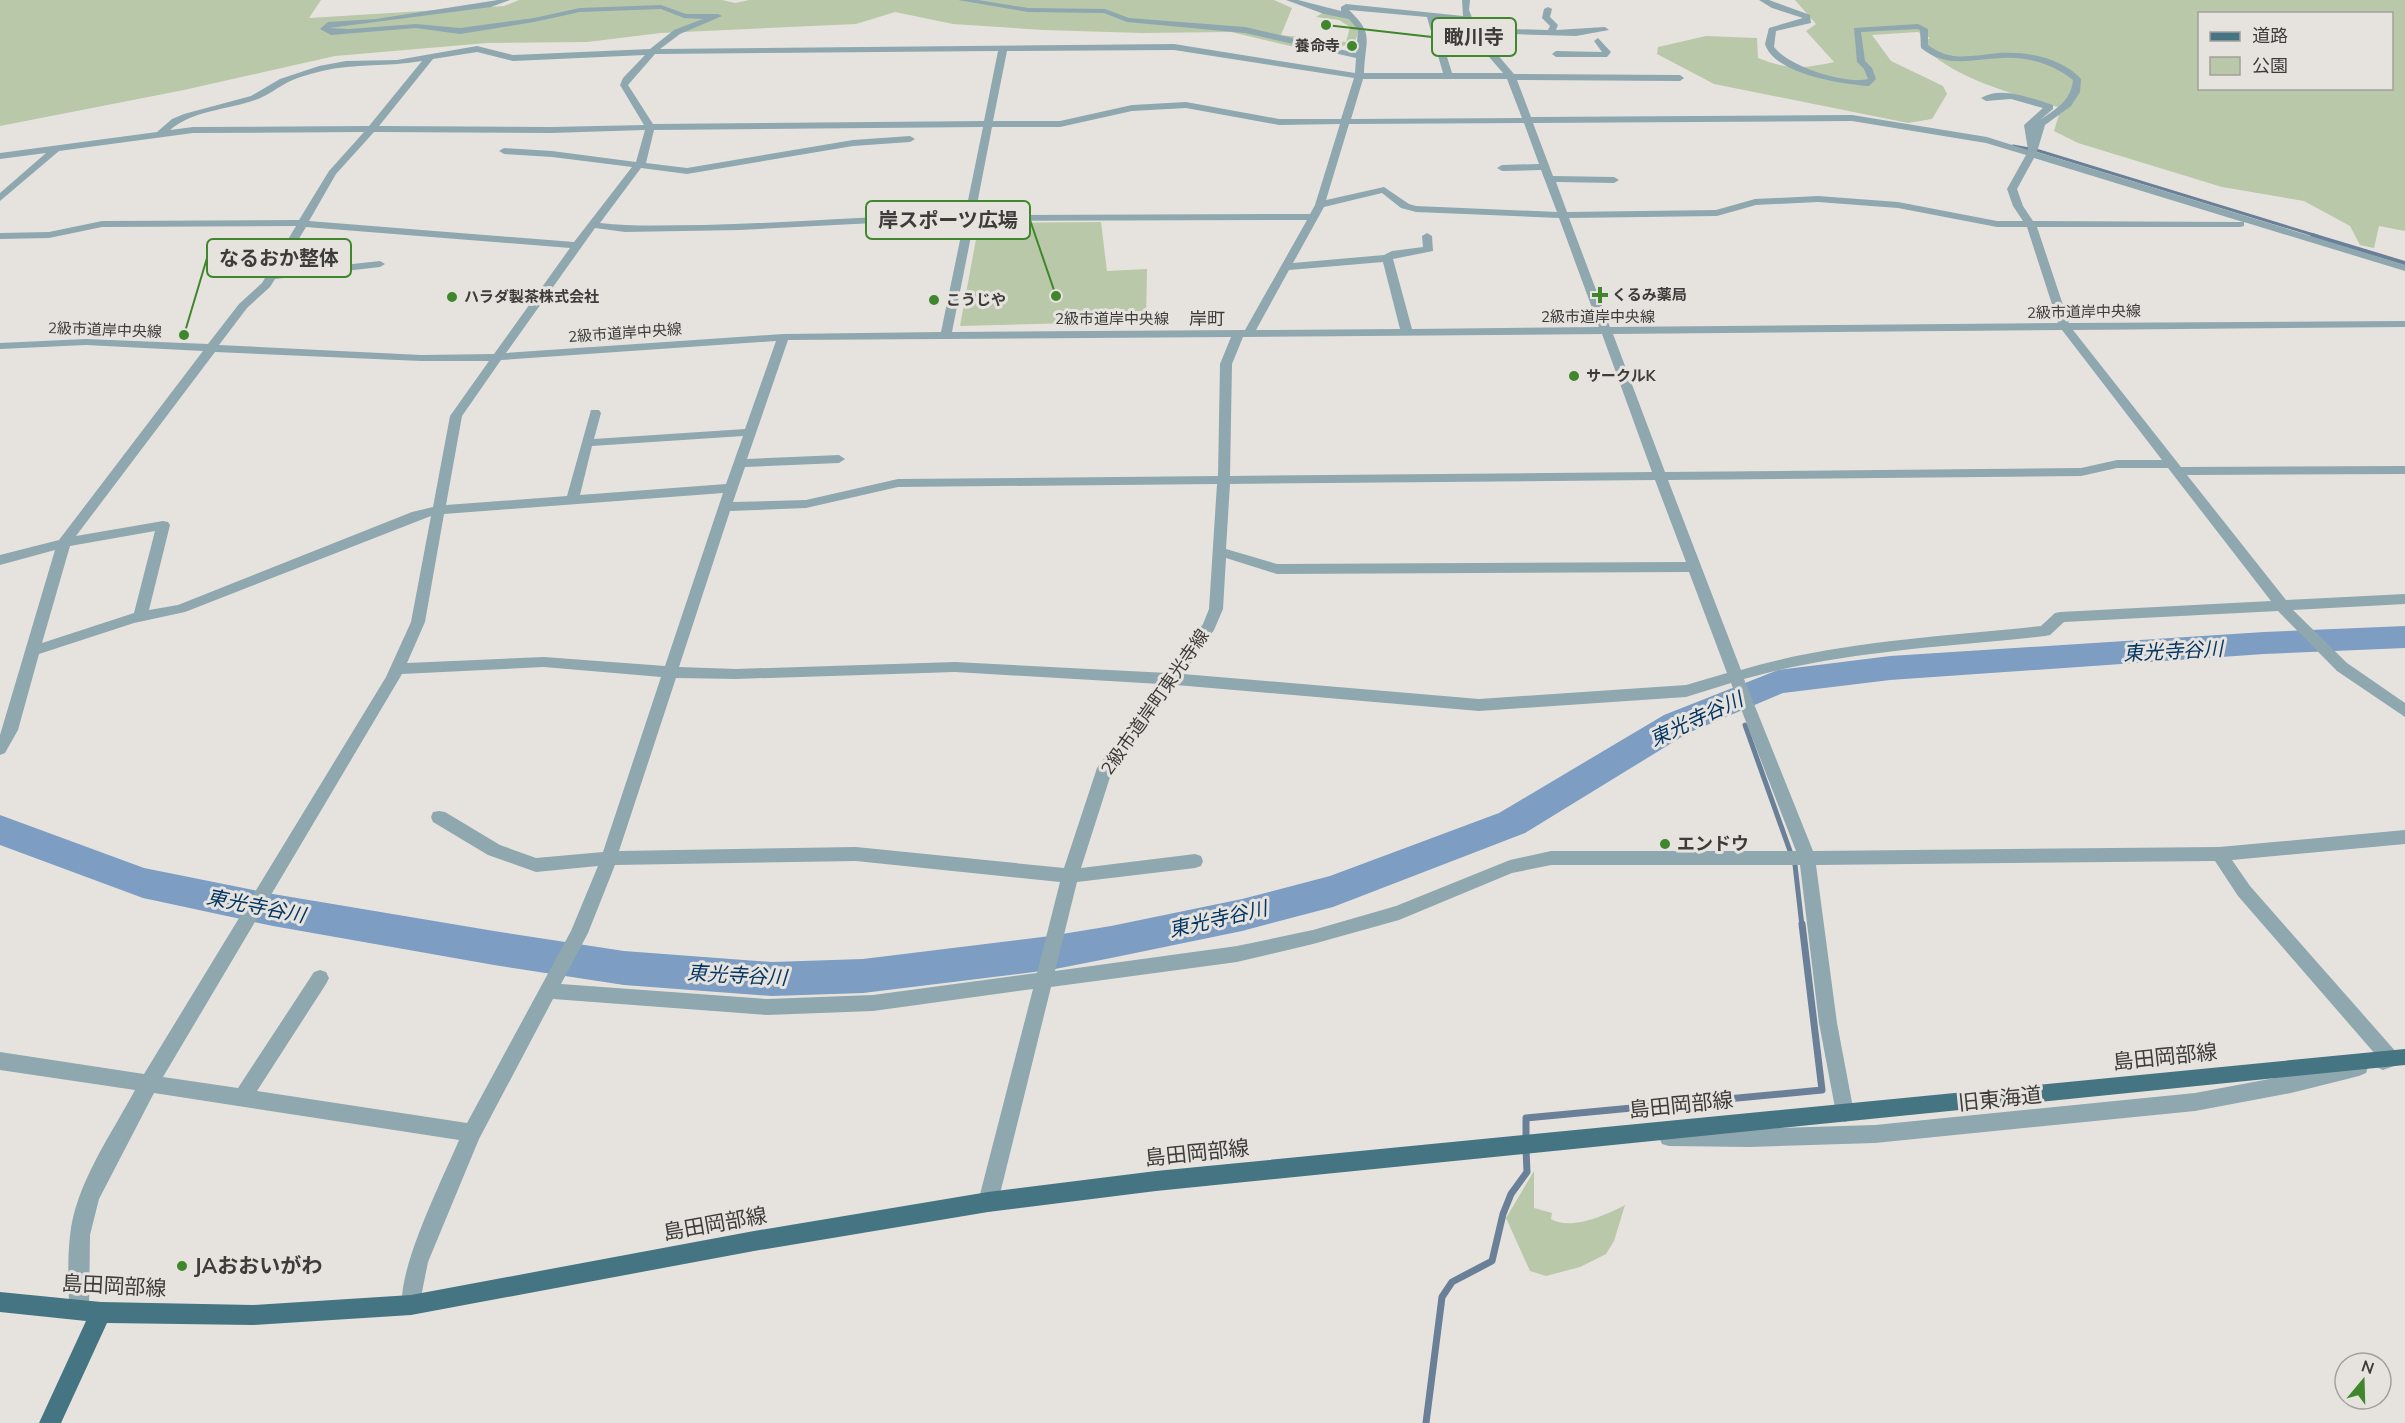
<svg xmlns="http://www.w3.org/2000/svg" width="2405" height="1423" font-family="Mulish,'Noto Sans JP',sans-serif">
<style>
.green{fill:#b9c8a9;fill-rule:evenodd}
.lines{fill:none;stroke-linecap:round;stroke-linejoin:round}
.stream-far3{stroke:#6a8099;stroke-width:3}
.stream-far2{stroke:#6a8099;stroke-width:4}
.stream-far1{stroke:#6a8099;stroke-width:5}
.stream{stroke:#6a8099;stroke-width:7}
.river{fill:#7d9dc2;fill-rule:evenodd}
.minor{fill:#8fa7af;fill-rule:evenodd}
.major{fill:#457582;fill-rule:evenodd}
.poi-dot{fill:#3f862c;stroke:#e6e3df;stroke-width:2}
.labels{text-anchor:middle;stroke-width:6;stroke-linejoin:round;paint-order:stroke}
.far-poi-label{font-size:15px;font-weight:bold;fill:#3d3c3a;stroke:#e6e3df;text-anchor:start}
.far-street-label{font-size:15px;fill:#3d3c3a;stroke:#e6e3df}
.far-quarter-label{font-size:18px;fill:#3d3c3a;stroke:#e6e3df}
.street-label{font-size:18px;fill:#3d3c3a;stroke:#e6e3df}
.poi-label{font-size:18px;font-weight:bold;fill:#3d3c3a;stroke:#e6e3df;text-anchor:start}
.water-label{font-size:20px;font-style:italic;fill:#043664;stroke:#e6e3df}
.near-street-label{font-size:21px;fill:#3d3c3a;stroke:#e6e3df}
.near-poi-label{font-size:21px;font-weight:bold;fill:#3d3c3a;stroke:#e6e3df;text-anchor:start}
.leader{fill:none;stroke:#3f862c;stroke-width:2}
.callout-dot{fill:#3f862c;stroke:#e6e3df;stroke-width:2}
.callout{fill:#e6e3df;stroke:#3f862c;stroke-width:2}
.callout-label{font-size:20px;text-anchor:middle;font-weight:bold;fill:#3d3c3a}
</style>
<rect width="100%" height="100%" fill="#e6e3df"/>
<g class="green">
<path d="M0 0H321L309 18 504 6 519 0H722L735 3 749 0H1274L1292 8 1281 35 1346 42 1350 27 1339 20 1316 17 1324 12 1349 17 1360 26 1355 42 1320 53 1231 32 1142 33 1043 30 953 24 895 12 856 24 661 33 587 42 487 43 335 56 184 90 0 126Z"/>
<path d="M1795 0H2405V231L2379 226 2374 248 2360 245 2350 226 2304 201 2222 187 2078 143 2054 131 2061 108C2011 93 1959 81 1920 45L1930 38 1918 32 1872 35 1891 61 1943 86 1947 94 1932 119 1908 123 1714 84 1657 54 1658 47 1706 36 1757 38 1758 58C1790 70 1801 69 1834 62L1806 31 1816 24ZM2200 14H2392V88H2200Z"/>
<path d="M1101 222 1107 271 1147 269 1146 321 960 326 979 223Z"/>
<path d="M1534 1171V1208L1552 1213 1551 1219C1571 1231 1606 1215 1625 1205L1614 1241 1606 1254 1580 1267 1546 1276 1530 1271 1506 1218Z"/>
</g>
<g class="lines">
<path class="stream-far3" d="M2013 146 2036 150 2317 236"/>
<path class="stream-far2" d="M2312 235 2405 263"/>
<path class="stream-far1" d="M1745 725 1795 865 1802 926"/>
<g class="stream">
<path d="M1526 1140V1118L1822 1090 1802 924"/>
<path d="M1426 1423 1442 1297 1452 1282 1492 1261 1503 1214 1511 1194 1527 1172 1526 1149"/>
</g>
<path class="river" d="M2405 626V648L2264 654 1890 680 1783 693 1688 733 1525 833 1333 907 1242 931 1111 958 1050 970 863 993 772 996 624 985 494 965 273 926 143 898 0 845V815L144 868 273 894 494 931 624 951 772 962 863 959 1050 936 1111 926 1242 899 1330 876 1499 813 1664 715 1778 670 1890 656 2264 632Z"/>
<g class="minor">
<path d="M498 0H510L491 7 329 28 349 29 416 24 460 28 534 18 580 8 661 5 686 14H718L722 16 680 34 660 49 1174 44 1355 73 1356 58 1245 33 1127 22 1104 13 1028 12 958 0H978L1028 8 1105 9 1129 18 1245 27 1356 53 1358 30 1349 19 1324 14 1286 0H1298L1341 11V7L1346 4 1463 16 1462 0H1470L1469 10 1476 28 1548 30 1550 26 1542 18 1544 9 1548 7 1552 9 1550 17 1558 25 1556 30 1605 27 1609 30 1576 36 1479 33 1514 74 1680 75 1684 78 1680 81 1517 80 1531 117 1852 115 1987 137 2028 150 2024 125 2043 108 2011 99 1986 101 1981 98C2001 85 2033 99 2053 105V109L2040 120C2056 109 2071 101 2073 80 2053 64 2027 56 2002 58 1972 59 1947 69 1921 48L1920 30 1917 29 1861 32 1865 61 1872 68 1876 79 1869 86C1842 84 1774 74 1765 44L1769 28 1803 18 1772 8 1759 0H1769L1810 15 1811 23 1776 31 1774 47C1788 66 1846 85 1868 79L1864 69 1857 62 1854 28 1918 24 1928 29V45C1951 63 1973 55 1999 53 2027 51 2062 58 2081 79L2080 92 2071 106 2045 125 2037 152 2405 265V271L2244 222V226L2240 227H2037L2069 323 2405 321V327L2073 330 2181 467 2405 466V474L2187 475 2286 600 2405 594V604L2293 610 2347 663 2405 703V717L2337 671 2278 611 2064 622 2050 635 2045 636C1945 647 1841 651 1744 679L1813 851 2219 847 2405 830V844L2232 860 2250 886 2397 1053 2400 1059 2397 1065 2383 1070 2376 1067 2374 1061 2376 1055 2238 896 2215 861 1816 865 1837 1023 1854 1113 1852 1119 1845 1122 1838 1119 1836 1113 1819 1023 1800 865H1551L1512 873 1399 920 1313 944 1237 962 1051 987 998 1202 995 1209 988 1212 981 1209 978 1202 1033 989 873 1011 767 1015 553 999 479 1139 428 1262 418 1312 411 1315 404 1312C391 1281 445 1174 459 1140L154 1093 99 1199 90 1235 89 1310 86 1317 79 1320 72 1317 69 1310C69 1286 67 1261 70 1236 75 1185 111 1135 135 1090L0 1070V1052L144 1074 386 677 411 622 431 516 185 612 134 623 39 654 18 730 5 753 0 755V735L55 550 0 565V555L59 540 203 351 86 345 0 349V343L86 339 208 344 239 304 262 283 296 226 102 227 49 238 0 239V233L49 232 102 221 299 220 329 171 364 132 193 133 59 151 0 201V193L46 153 0 159V153L157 132 172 119 184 114 251 96 280 79 319 66 346 61 397 60 477 46 513 55 650 49 674 30 703 19 684 18 661 9 580 12 534 22 460 34 416 28 331 35 320 29 328 22 376 19ZM1349 10 1427 17 1443 73H1364C1365 39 1375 35 1349 10ZM1435 18 1464 21 1477 43 1503 73H1452ZM1174 50 1354 78 1341 119H1279L1186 102 1132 105 1060 121H993L1007 51ZM998 51 984 121 653 124 628 85 655 54ZM477 52 513 61 645 55 623 78 620 85 644 125 551 127 379 126 433 59ZM422 61 369 126 193 127 170 130C193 110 228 110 255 100 265 97 274 90 283 85 294 78 310 74 322 71 355 63 389 67 422 61ZM1363 79H1507L1522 118 1351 119ZM1186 108 1279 125 1340 124 1315 205 1310 214 975 215 992 127H1060L1132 111ZM1852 121 1986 143 2026 155 2007 189 2013 206 2023 221H1997L1898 202 1818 196 1755 199 1716 210 1567 212 1556 182 1614 183 1619 180 1614 177 1553 176 1533 123ZM1524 123 1539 164 1502 165 1497 168 1502 171 1541 170 1557 212 1416 206 1409 204 1384 187 1326 200 1349 124ZM983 127 965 215C878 215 791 223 704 225 669 225 634 227 600 223L641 168 687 174 853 146 910 142 915 139 910 136 853 140 687 168 646 163 654 130ZM645 130 636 162 552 151 504 148 499 151 504 154 552 157 632 167 574 242 309 221 336 174 374 132 551 133ZM2034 158 2243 222 2033 221 2023 206 2017 189ZM1382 193 1401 208 1416 212 1559 218 1599 327 1412 329 1393 259 1433 251 1432 236 1427 233 1422 236 1423 247 1392 251 1384 255 1293 263 1324 207ZM1818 202 1898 208 1997 227H2027L2058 323 1610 327 1569 218 1717 216 1756 205ZM1307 220 1245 330 952 332 974 221ZM913 221H964L941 332 783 334 506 353 595 228 625 232 740 230ZM306 227 570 248 494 354 421 355 219 345 247 308 270 287 275 279 380 267 385 264 380 261 279 272ZM1383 262 1400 329 1256 330 1289 270ZM2062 330 2162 460H2117L2081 468 1665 472 1613 334ZM1602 334 1652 472 1230 476 1232 364 1243 337ZM1231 337 1220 364 1218 476 898 479 806 500 733 502 745 467 839 463 845 459 839 455 747 459 788 340ZM776 341 745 429 594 439 601 413 599 410H591L567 496 446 505 462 416 501 360ZM215 352 421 361H489L450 416 433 507 412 512 178 605 149 610 170 525 168 522 163 521 76 536ZM743 436 726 484 580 495 592 446ZM2117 468H2168L2271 601 2060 612 2055 613 2041 626C1941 637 1838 641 1741 670L1668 480 2081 476ZM1655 480 1686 562 1277 564 1226 549 1230 484ZM1217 484 1209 609 1203 624 1168 673 955 662 736 669 679 667 730 511 806 508 898 487ZM723 493 665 666 544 657 407 663 425 622 444 514ZM155 531 134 613 42 643 70 546ZM1226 558 1277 574 1689 572 1727 673 1686 685 1479 699 1183 674 1214 630 1223 609ZM544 667 661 677 603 852 536 858 500 845 445 812 439 811 433 812 431 817 433 822 488 855 536 872 598 866 571 931 467 1123 257 1091 326 984 329 978 326 972 320 970 314 972 238 1088 163 1077 402 674ZM955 672 1160 684 1097 768 1064 868 856 847 619 851 676 678 736 679ZM1731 683 1796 851H1551L1510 860 1396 906 1313 930 1237 946 1055 971 1077 882 1195 868 1201 866 1203 861 1201 856 1195 854 1081 868 1112 771 1176 685 1479 711 1686 697ZM856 861 1060 882 1037 973 873 995 767 999 561 984 588 933 615 865Z"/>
<path d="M1598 38 1611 52 1607 57H1556L1552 54 1556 51 1602 52 1594 41Z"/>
<path d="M2359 1058 2366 1061 2368 1067 2366 1073 2359 1076 2291 1093 2195 1111 1875 1143 1750 1147 1669 1146 1662 1144 1659 1137 1662 1130 1669 1128 1750 1129 1875 1125 2195 1093 2291 1075Z"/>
</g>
<path class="major" d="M2405 1049V1065L1156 1191 988 1212 754 1251 411 1315 253 1325 107 1323 61 1423H39L86 1321 0 1312V1292L101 1302 253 1305 411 1295 754 1231 988 1192 1156 1171Z"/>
</g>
<g class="poi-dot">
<circle cx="1352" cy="46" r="6"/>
<path d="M1597 286h6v6h6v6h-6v6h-6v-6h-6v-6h6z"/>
<circle cx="452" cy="297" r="6"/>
<circle cx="934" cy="300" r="6"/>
<circle cx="1574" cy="376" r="6"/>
<circle cx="1665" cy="844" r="6"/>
<circle cx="182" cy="1266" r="6"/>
</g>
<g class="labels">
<g class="far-poi-label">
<text x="1340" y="51" text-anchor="end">養命寺</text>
<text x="1612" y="300">くるみ薬局</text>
<text x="464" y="302">ハラダ製茶株式会社</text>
<text x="946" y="305">こうじや</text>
<text x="1586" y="381">サークルK</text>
</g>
<g class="far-street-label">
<text transform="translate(2084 312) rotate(-1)" y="5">2級市道岸中央線</text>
<text x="1598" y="322">2級市道岸中央線</text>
<text x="1112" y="324">2級市道岸中央線</text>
<text transform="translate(105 330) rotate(2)" y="5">2級市道岸中央線</text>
<text transform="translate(625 333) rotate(-4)" y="5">2級市道岸中央線</text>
</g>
<g class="far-quarter-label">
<text x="1207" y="325">岸町</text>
</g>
<g class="street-label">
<text transform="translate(1155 702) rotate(-55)" y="6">2級市道岸町東光寺線</text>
</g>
<g class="poi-label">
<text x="1677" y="850">エンドウ</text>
</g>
<g class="water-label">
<text transform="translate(2173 651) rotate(-3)" y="7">東光寺谷川</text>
<text transform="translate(1696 719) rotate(-25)" y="7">東光寺谷川</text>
<text transform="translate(256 906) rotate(11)" y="7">東光寺谷川</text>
<text transform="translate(1218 919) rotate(-13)" y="7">東光寺谷川</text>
<text transform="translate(737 975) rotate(3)" y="7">東光寺谷川</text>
</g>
<g class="near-street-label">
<text transform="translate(2165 1057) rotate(-6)" y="7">島田岡部線</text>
<text transform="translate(2000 1099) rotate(-6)" y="7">旧東海道</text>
<text transform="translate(1681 1105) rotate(-6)" y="7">島田岡部線</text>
<text transform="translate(1197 1153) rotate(-6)" y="7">島田岡部線</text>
<text transform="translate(715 1224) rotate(-10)" y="7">島田岡部線</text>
<text transform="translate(114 1286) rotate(3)" y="7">島田岡部線</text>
</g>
<g class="near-poi-label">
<text x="194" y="1273">JAおおいがわ</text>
</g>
</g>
<path class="leader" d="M1326 25L1432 37M1056 296L1030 220M184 335L207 258"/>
<g class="callout-dot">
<circle cx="1326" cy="25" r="6"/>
<circle cx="1056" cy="296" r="6"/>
<circle cx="184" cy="335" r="6"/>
</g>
<g class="callout">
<rect x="1432" y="18" width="84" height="38" rx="6"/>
<rect x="866" y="201" width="164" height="38" rx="6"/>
<rect x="207" y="239" width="144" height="38" rx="6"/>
</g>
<g class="callout-label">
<text x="1474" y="44">瞰川寺</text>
<text x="948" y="227">岸スポーツ広場</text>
<text x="279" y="265">なるおか整体</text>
</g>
<rect x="2198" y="12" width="195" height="78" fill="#e6e3df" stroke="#a2a09d" stroke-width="1.5"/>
<rect x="2210" y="32" width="30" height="9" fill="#457582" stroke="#a2a09d" stroke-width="1.5"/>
<text x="2252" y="42" font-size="18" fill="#3d3c3a">道路</text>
<rect x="2210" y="57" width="30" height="18" fill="#b9c8a9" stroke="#a2a09d" stroke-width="1.5"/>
<text x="2252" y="72" font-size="18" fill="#3d3c3a">公園</text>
<g transform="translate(2363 1381) rotate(19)"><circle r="28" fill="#e6e3df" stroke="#a2a09d" stroke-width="1.5"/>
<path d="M0-4.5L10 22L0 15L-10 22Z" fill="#3f862c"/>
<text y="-9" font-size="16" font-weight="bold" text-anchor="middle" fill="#3d3c3a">N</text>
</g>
</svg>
